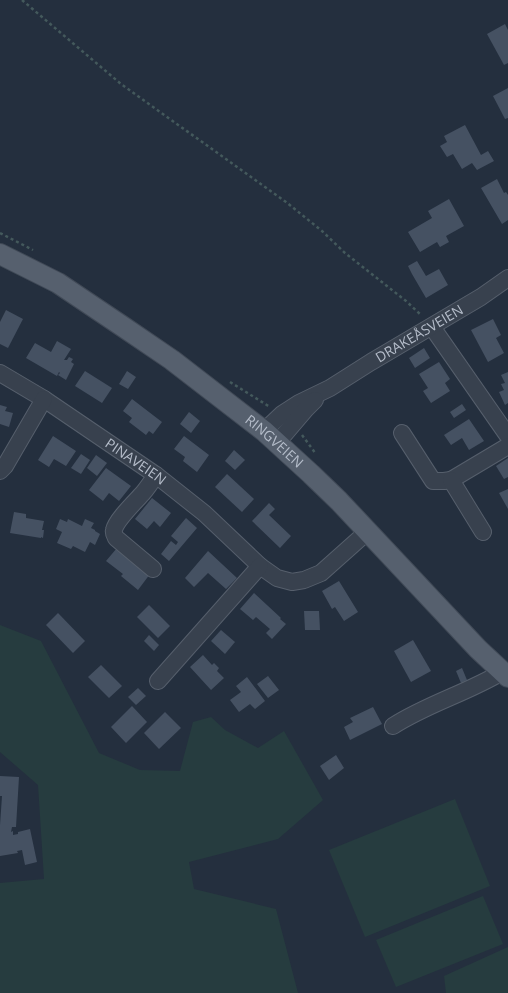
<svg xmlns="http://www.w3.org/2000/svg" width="508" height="993" font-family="'Open Sans',sans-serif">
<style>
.green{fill:#263c3f}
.building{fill:#455162}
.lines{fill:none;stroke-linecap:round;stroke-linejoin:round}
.minor-casing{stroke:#565f6c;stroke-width:18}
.major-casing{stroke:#414a57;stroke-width:22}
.path{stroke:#44595c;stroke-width:2.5;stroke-dasharray:3 3;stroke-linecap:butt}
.minor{stroke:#38414e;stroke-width:16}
.major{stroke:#56606e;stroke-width:20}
.labels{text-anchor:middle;stroke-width:3.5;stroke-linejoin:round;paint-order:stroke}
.street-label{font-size:14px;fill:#b4bcc9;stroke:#1d2633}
</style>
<rect width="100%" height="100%" fill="#242f3e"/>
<g class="green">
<path d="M0 625 41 641 99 753 140 770 180 771 193 722 211 717 225 730 258 748 284 731 323 800 278 839 189 862 194 889 276 909 298 993H0V883L44 879 38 785 0 752Z"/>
<path d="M455 799 490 886 365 937 329 850Z"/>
<path d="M483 896 503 944 396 987 376 940Z"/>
<path d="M508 947V993H446L444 976Z"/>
</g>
<g class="building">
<path d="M505 24 508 30V63L504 65 487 34Z"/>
<path d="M508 88V118L505 119 493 96Z"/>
<path d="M465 125 481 155 488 151 494 161 477 170 472 163 462 169 453 154 447 157 440 146 447 142 444 136Z"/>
<path d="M497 179 504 193 506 192 508 195V220L502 224 481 188Z"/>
<path d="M449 199 464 226 446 236 449 242 440 247 437 242 420 252 408 232 432 218 428 211Z"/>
<path d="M417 261 426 276 439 269 448 285 426 298 412 274 408 266Z"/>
<path d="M6 310 23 319 8 348 0 344V322Z"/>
<path d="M493 319 501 335 496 338 504 353 488 362 471 330Z"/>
<path d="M57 341 71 349 64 360H67L69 357 73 359 71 362 74 364 66 380 58 375 60 373 59 372 57 376 26 358 35 343 51 352Z"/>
<path d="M424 348 430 358 415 368 409 358Z"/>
<path d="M439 362 450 379 445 383 450 391 431 403 423 391 428 388 419 374Z"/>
<path d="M85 371 112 388 102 403 75 386Z"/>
<path d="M127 371 136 377 128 389 119 384Z"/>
<path d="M508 372V403L505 405 499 392 504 390 501 384 505 383 501 375Z"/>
<path d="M132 399 162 422 153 434 149 431 146 435 129 422 132 418 123 411Z"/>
<path d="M462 404 466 410 454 418 450 412Z"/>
<path d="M0 405 7 407 5 411 13 413 9 427 0 424Z"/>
<path d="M189 412 200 421 191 433 180 424Z"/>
<path d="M469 419 484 441 469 450 462 438 451 445 444 435Z"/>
<path d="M53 436 76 451 66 466 54 459 49 467 38 460Z"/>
<path d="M184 436 209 455 197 472 183 461 185 457 174 449Z"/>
<path d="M234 450 245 460 235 470 225 461Z"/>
<path d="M81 454 90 460 81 474 71 468Z"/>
<path d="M96 455 107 463 97 476 87 468Z"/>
<path d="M508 458V477L504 479 496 466Z"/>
<path d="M106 468 131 486 119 501 109 493 103 501 89 490Z"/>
<path d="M227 474 254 499 242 512 215 487Z"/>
<path d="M508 489V509L499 493Z"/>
<path d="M152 498 171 513 160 527 154 521 147 529 135 519Z"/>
<path d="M269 503 275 509 269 515 291 536 280 548 252 521Z"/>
<path d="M14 512 26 514V518L44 521 42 530H44L43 538 41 537V538L10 533Z"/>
<path d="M186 518 197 528 169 561 161 554 171 541 176 545 178 542 171 536Z"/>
<path d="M60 519 67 522 68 519 82 526 85 519 94 523 91 528 95 530V531L100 534 95 545 90 542 85 552 73 546 71 549 57 543 62 532 56 529Z"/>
<path d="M117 548 150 574 138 590 121 576 123 574 106 561Z"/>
<path d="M208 551 237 578 226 589 208 573 194 587 185 578Z"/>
<path d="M339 581 358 612 344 621 335 607 332 609 322 591Z"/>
<path d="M254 593 281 618 280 619 286 624 272 639 266 633 270 629 256 617 253 620 240 609Z"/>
<path d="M149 605 170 626 158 638 137 617Z"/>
<path d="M304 611H319L320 630H305Z"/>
<path d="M58 613 85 641 73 653 46 625Z"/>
<path d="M221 630 235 642 225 654 211 641Z"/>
<path d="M149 635 159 645 154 651 144 641Z"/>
<path d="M413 640 431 671 411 682 394 651Z"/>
<path d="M203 655 212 665 214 663 219 668 217 671 224 678 211 690 190 667Z"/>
<path d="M101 665 122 686 109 698 88 677Z"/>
<path d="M462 668 467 680 461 683 456 671Z"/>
<path d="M268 676 279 690 268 698 257 684Z"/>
<path d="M247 677 265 701 255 709 250 704 239 712 230 700 241 692 236 686Z"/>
<path d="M138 688 146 696 136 705 128 697Z"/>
<path d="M132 706 147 722 126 743 111 727Z"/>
<path d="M373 707 382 724 350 740 344 727 353 722 350 718Z"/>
<path d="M165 712 181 728 159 749 144 733Z"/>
<path d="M336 755 344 768 329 780 320 766Z"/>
<path d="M0 776 19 777 16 827H12L11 832 13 831V835L18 834V832L30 829 37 862 25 865 22 850 17 851 18 853 0 856V825L2 796H0Z"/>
</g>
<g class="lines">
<g class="minor-casing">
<g id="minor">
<path d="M432 327 508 436"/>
<path id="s1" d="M0 373 44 399 156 475 204 513 260 566 277 578 292 582 304 580 321 573 367 532"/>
<path id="s2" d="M264 431 282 414 299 403 330 388 371 362 481 297 508 278"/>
<path d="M402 433 433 481H444L451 480 508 446"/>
<path d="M277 443 306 409 315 400"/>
<path d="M0 471 5 466 44 399"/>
<path d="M451 480 483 532"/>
<path d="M153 569 116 538C115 536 113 533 114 530 116 520 136 501 143 493 148 487 152 481 156 475"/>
<path d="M158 681 260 566"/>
<path d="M393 726C427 704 467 693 502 672"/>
</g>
</g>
<g class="major-casing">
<g id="major">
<path id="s3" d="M0 254 58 283 125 328 172 360 264 431 311 474 339 501 478 649 508 677"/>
</g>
</g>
<g class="path">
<path d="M22 0 121 84 286 202 322 231 345 253 406 301 421 315"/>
<path d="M0 233 33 250"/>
<path d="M230 382 270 407"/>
<path d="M302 435 316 454"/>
</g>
<use href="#minor" class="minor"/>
<use href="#major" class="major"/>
</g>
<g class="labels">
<g class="street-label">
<text dy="5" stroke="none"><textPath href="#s2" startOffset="184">DRAKEÅSVEIEN</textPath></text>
<text dy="5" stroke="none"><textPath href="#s3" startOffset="333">RINGVEIEN</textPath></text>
<text dy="5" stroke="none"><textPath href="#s1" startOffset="162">PINAVEIEN</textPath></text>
</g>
</g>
</svg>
